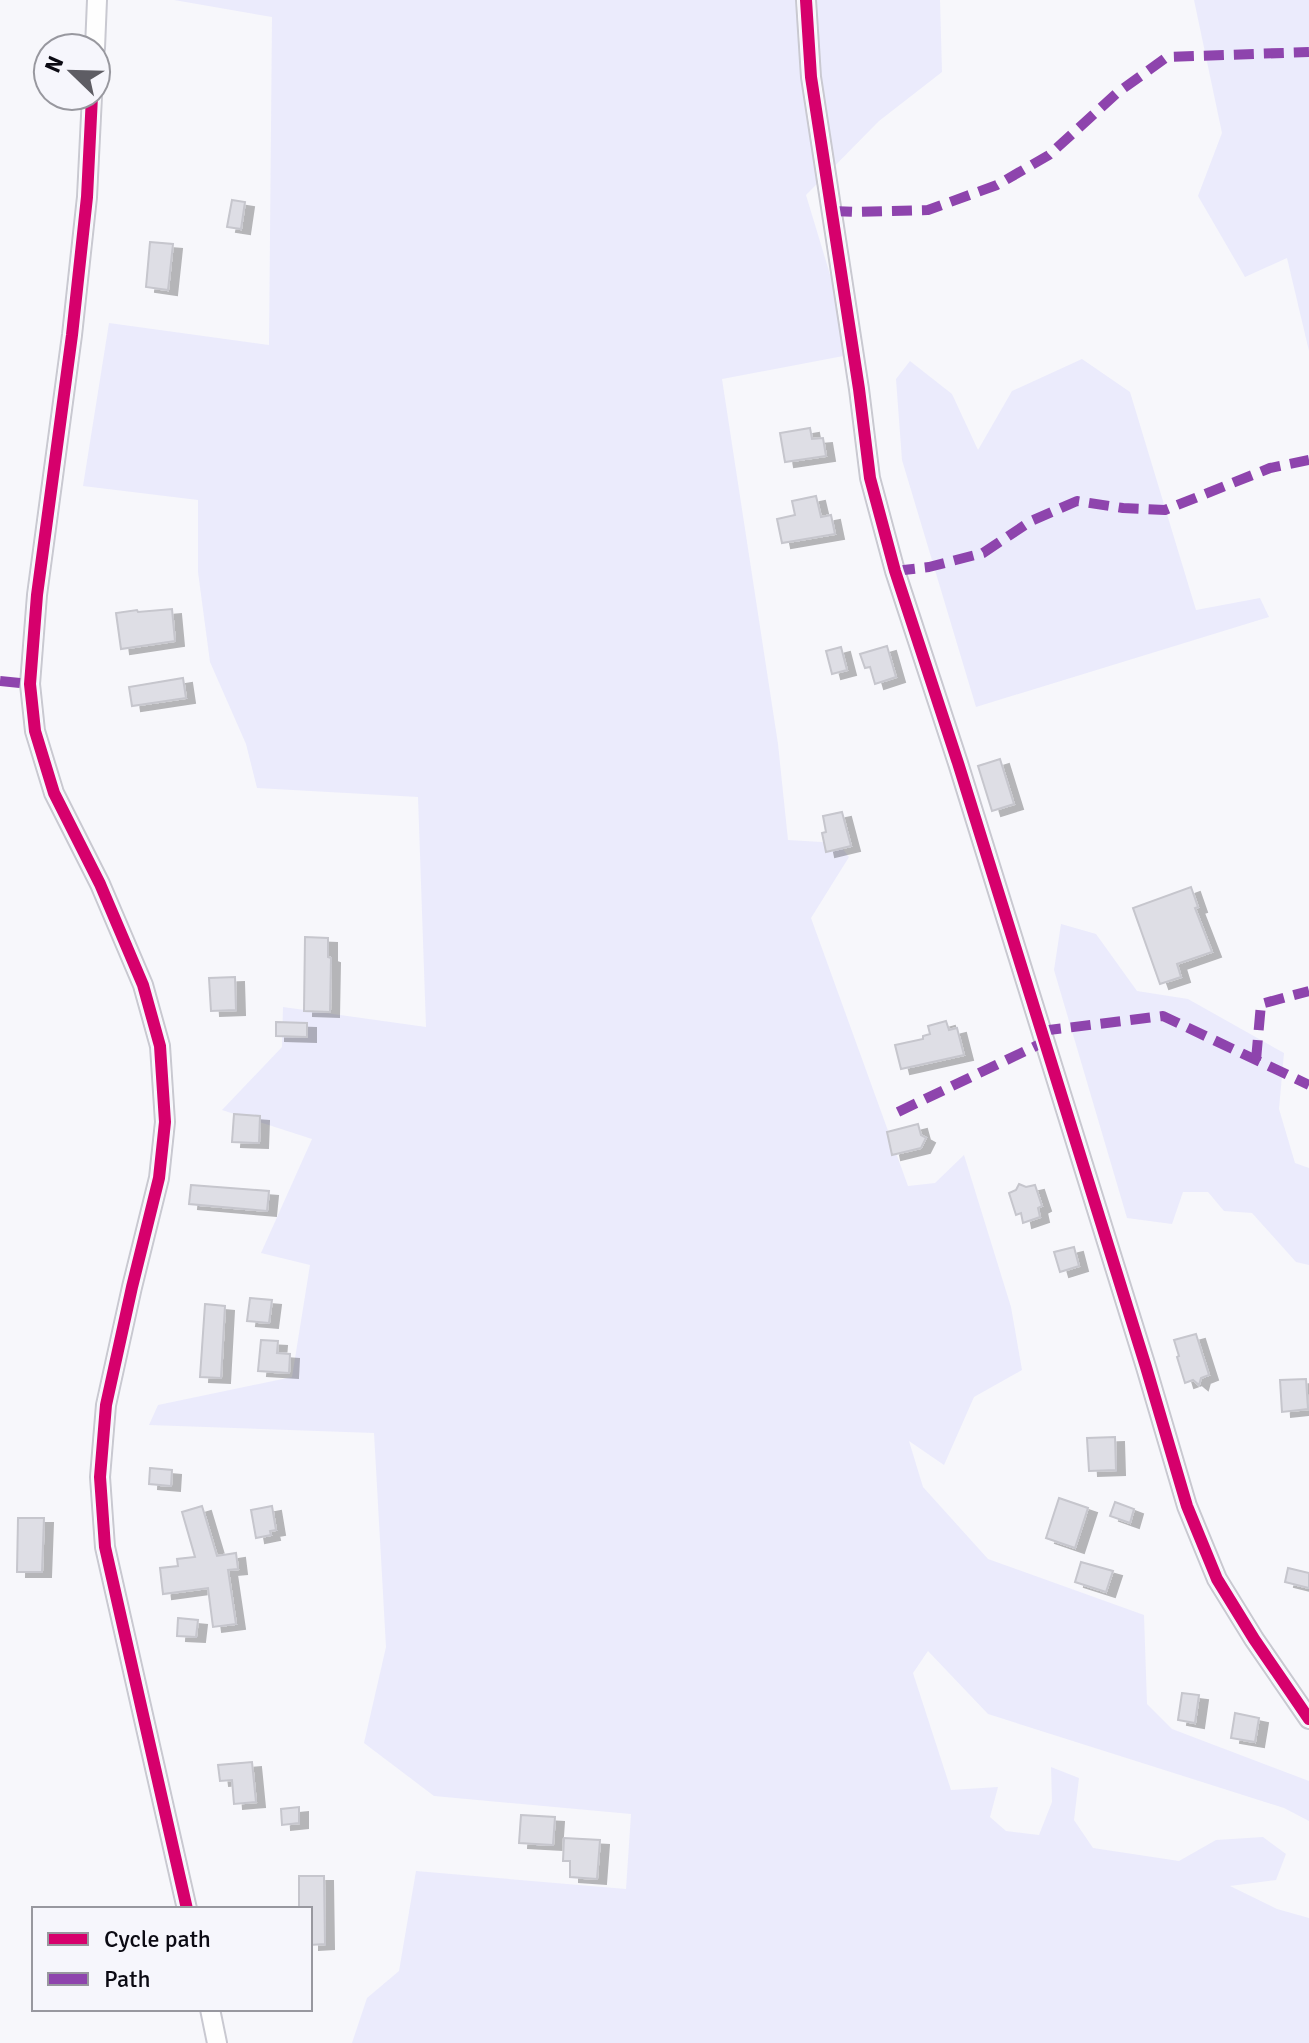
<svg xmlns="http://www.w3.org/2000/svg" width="1309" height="2043" font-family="Signika,sans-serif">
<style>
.green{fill:#ebebfc}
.building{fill:#dedee5;stroke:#c6c6cd;stroke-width:2;filter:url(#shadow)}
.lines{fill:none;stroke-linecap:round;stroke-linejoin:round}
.street-casing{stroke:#c9c9d1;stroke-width:22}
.street{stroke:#fefefe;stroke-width:18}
.quiet{stroke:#8e44ad;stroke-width:10;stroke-dasharray:20 10;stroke-linecap:butt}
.cycleway-casing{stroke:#f6f6fc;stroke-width:17}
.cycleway{stroke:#d6006c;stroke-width:12}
</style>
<defs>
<filter id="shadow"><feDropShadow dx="9" dy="5" stdDeviation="0" flood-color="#0004"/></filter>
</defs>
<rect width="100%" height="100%" fill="#f7f7fb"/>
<g class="green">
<path d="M174 0H940L942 72 879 121 806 195 854 354 722 379 778 744 788 840 838 843 849 857 811 918 908 1186 935 1183 964 1155 1011 1307 1022 1370 974 1397 944 1465 909 1441 923 1487 988 1559 1144 1615 1147 1704 1172 1729 1309 1781V1821L1284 1808 988 1714 928 1651 913 1673 951 1790 998 1787 990 1817 1006 1831 1039 1835 1052 1802 1051 1767 1079 1778 1074 1820 1093 1848 1179 1861 1216 1840 1263 1837 1286 1854 1276 1880 1230 1886 1277 1909 1309 1918V2043H352L367 1998 399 1971 416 1871 626 1889 631 1814 434 1796 364 1743 386 1647 374 1433 149 1425 158 1405 292 1377 310 1265 261 1253 312 1139 222 1110 282 1047 283 1007 426 1027 418 797 257 788 246 744 210 662 198 572V500L83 486 109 323 269 345 272 17Z"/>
<path d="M1194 0H1309V351L1287 258 1245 277 1198 196 1222 133Z"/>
<path d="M1082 359 1130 392 1196 610 1260 598 1269 617 976 707 902 460 896 379 910 361 952 394 978 450 1012 391Z"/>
<path d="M1061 924 1096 934 1137 991 1188 999 1284 1053 1279 1109 1295 1163 1309 1168V1265L1296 1262 1252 1213 1224 1211 1208 1192H1183L1172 1224 1127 1218 1054 970Z"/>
</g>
<g class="building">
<path d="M232 200 245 202 241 229 227 227Z"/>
<path d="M150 242 173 244 168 290 146 287Z"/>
<path d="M810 428 812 439 823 438 826 456 785 462 780 433Z"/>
<path d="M816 496 821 517 831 515 835 534 782 543 777 519 795 515 792 501Z"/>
<path d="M172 609 175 641 121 649 116 613 137 610 138 612Z"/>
<path d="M887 646 896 677 875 684 870 667 865 668 860 654Z"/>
<path d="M841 647 847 670 832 674 826 651Z"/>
<path d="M183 678 186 698 132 706 129 687Z"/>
<path d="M1000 759 1014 804 992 811 978 766Z"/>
<path d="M842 812 851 846 826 852 822 833 826 832 823 816Z"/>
<path d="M1191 887 1198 907 1195 908 1212 952 1177 964 1181 977 1160 984 1133 908Z"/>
<path d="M305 937 328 938V957L331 958 330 1012 304 1011Z"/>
<path d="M235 977 236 1010 211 1011 209 978Z"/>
<path d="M946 1021 949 1030 957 1028 964 1055 901 1069 895 1045 923 1039V1036L930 1034 928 1026Z"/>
<path d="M276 1022 307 1023V1037L276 1036Z"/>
<path d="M234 1114 260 1116 259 1143 232 1142Z"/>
<path d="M918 1124 921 1135 926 1138 921 1148 892 1155 887 1132Z"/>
<path d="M1019 1184 1026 1187 1035 1185 1042 1206 1038 1208 1040 1217 1023 1223 1021 1213 1016 1215 1009 1193 1016 1190Z"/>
<path d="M191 1185 269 1191 267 1211 189 1204Z"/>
<path d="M1074 1247 1079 1266 1060 1272 1054 1252Z"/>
<path d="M250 1298 272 1300 269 1323 247 1321Z"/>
<path d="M205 1304 225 1306 221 1378 200 1377Z"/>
<path d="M1196 1334 1209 1375 1201 1378 1199 1385 1193 1380 1185 1383 1177 1357 1179 1356 1174 1340Z"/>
<path d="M261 1340 278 1341 277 1353 290 1354 289 1373 258 1371Z"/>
<path d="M1306 1379 1308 1409 1282 1412 1280 1380Z"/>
<path d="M1115 1437 1116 1470 1089 1471 1087 1438Z"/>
<path d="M150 1468 172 1470 171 1486 149 1484Z"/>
<path d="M1059 1498 1088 1508 1075 1548 1046 1538Z"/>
<path d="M1115 1502 1134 1509 1130 1523 1110 1516Z"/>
<path d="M202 1506 217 1556 236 1553 238 1569 228 1570 236 1624 213 1627 208 1588 163 1594 160 1568 178 1566 177 1559 195 1557 182 1512Z"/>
<path d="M272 1506 276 1530 270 1531 271 1535 256 1538 251 1510Z"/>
<path d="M18 1518H44L42 1572H17Z"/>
<path d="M1081 1562 1113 1571 1106 1592 1075 1582Z"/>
<path d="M1288 1568 1309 1573V1588L1285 1582Z"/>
<path d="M178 1618 198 1620 196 1637 177 1636Z"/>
<path d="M1182 1693 1199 1695 1195 1723 1178 1720Z"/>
<path d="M1235 1713 1259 1718 1255 1742 1231 1738Z"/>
<path d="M252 1762 256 1802 234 1804 232 1780 220 1781 218 1765Z"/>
<path d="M299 1807V1823L282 1825 281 1809Z"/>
<path d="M521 1815 555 1817 553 1845 519 1843Z"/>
<path d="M564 1838 600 1840 597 1879 570 1877V1861H563Z"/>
<path d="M299 1876H324L325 1944 310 1945V1909H299Z"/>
</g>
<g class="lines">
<g class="street-casing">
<g id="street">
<path d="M806 0 811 77 859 389 870 478 895 571 958 763 1146 1367 1187 1506 1217 1579 1254 1639 1309 1719"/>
<path d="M95 48 97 0"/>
<path d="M92 96 87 197 72 335 37 595 30 684 35 731 54 793 100 884 143 985 160 1046 165 1122 159 1178 132 1287 106 1405 100 1477 105 1547 187 1909"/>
<path d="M210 2009 217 2043"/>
</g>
</g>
<use href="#street" class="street"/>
<g class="quiet">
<path d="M832 211 855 212 928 210 997 185 1049 155 1117 93 1167 57 1309 52"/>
<path d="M895 571 929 567 983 553 1031 521 1077 501 1123 508 1165 510 1270 468 1309 460"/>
<path d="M0 681 30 684"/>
<path d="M1041 1031 1163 1016 1309 1085"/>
<path d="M1256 1060 1261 1004 1309 991"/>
<path d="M898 1112 1044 1042"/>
</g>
<g class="cycleway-casing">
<g id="cycleway">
<path d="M806 0 811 77 859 389 870 478 895 571 958 763 1146 1367 1187 1506 1217 1579 1254 1639 1309 1719"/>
<path d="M92 96 87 197 72 335 37 595 30 684 35 731 54 793 100 884 143 985 160 1046 165 1122 159 1178 132 1287 106 1405 100 1477 105 1547 187 1909"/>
</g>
</g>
<use href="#cycleway" class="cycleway"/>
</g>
<rect x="32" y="1907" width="280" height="104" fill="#f6f6fc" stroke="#98989f" stroke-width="2"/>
<rect x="48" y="1933" width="40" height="12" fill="#d6006c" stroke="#98989f" stroke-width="2"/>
<text x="104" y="1947" font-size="24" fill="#0b0a13">Cycle path</text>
<rect x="48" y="1973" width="40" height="12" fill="#8e44ad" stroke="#98989f" stroke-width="2"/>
<text x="104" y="1987" font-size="24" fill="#0b0a13">Path</text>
<g transform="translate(72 72) rotate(293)"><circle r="38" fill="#f6f6fc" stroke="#98989f" stroke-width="2"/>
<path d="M0-6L14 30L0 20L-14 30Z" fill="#5e5d64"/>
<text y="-12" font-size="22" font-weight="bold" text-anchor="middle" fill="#0b0a13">N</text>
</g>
</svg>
